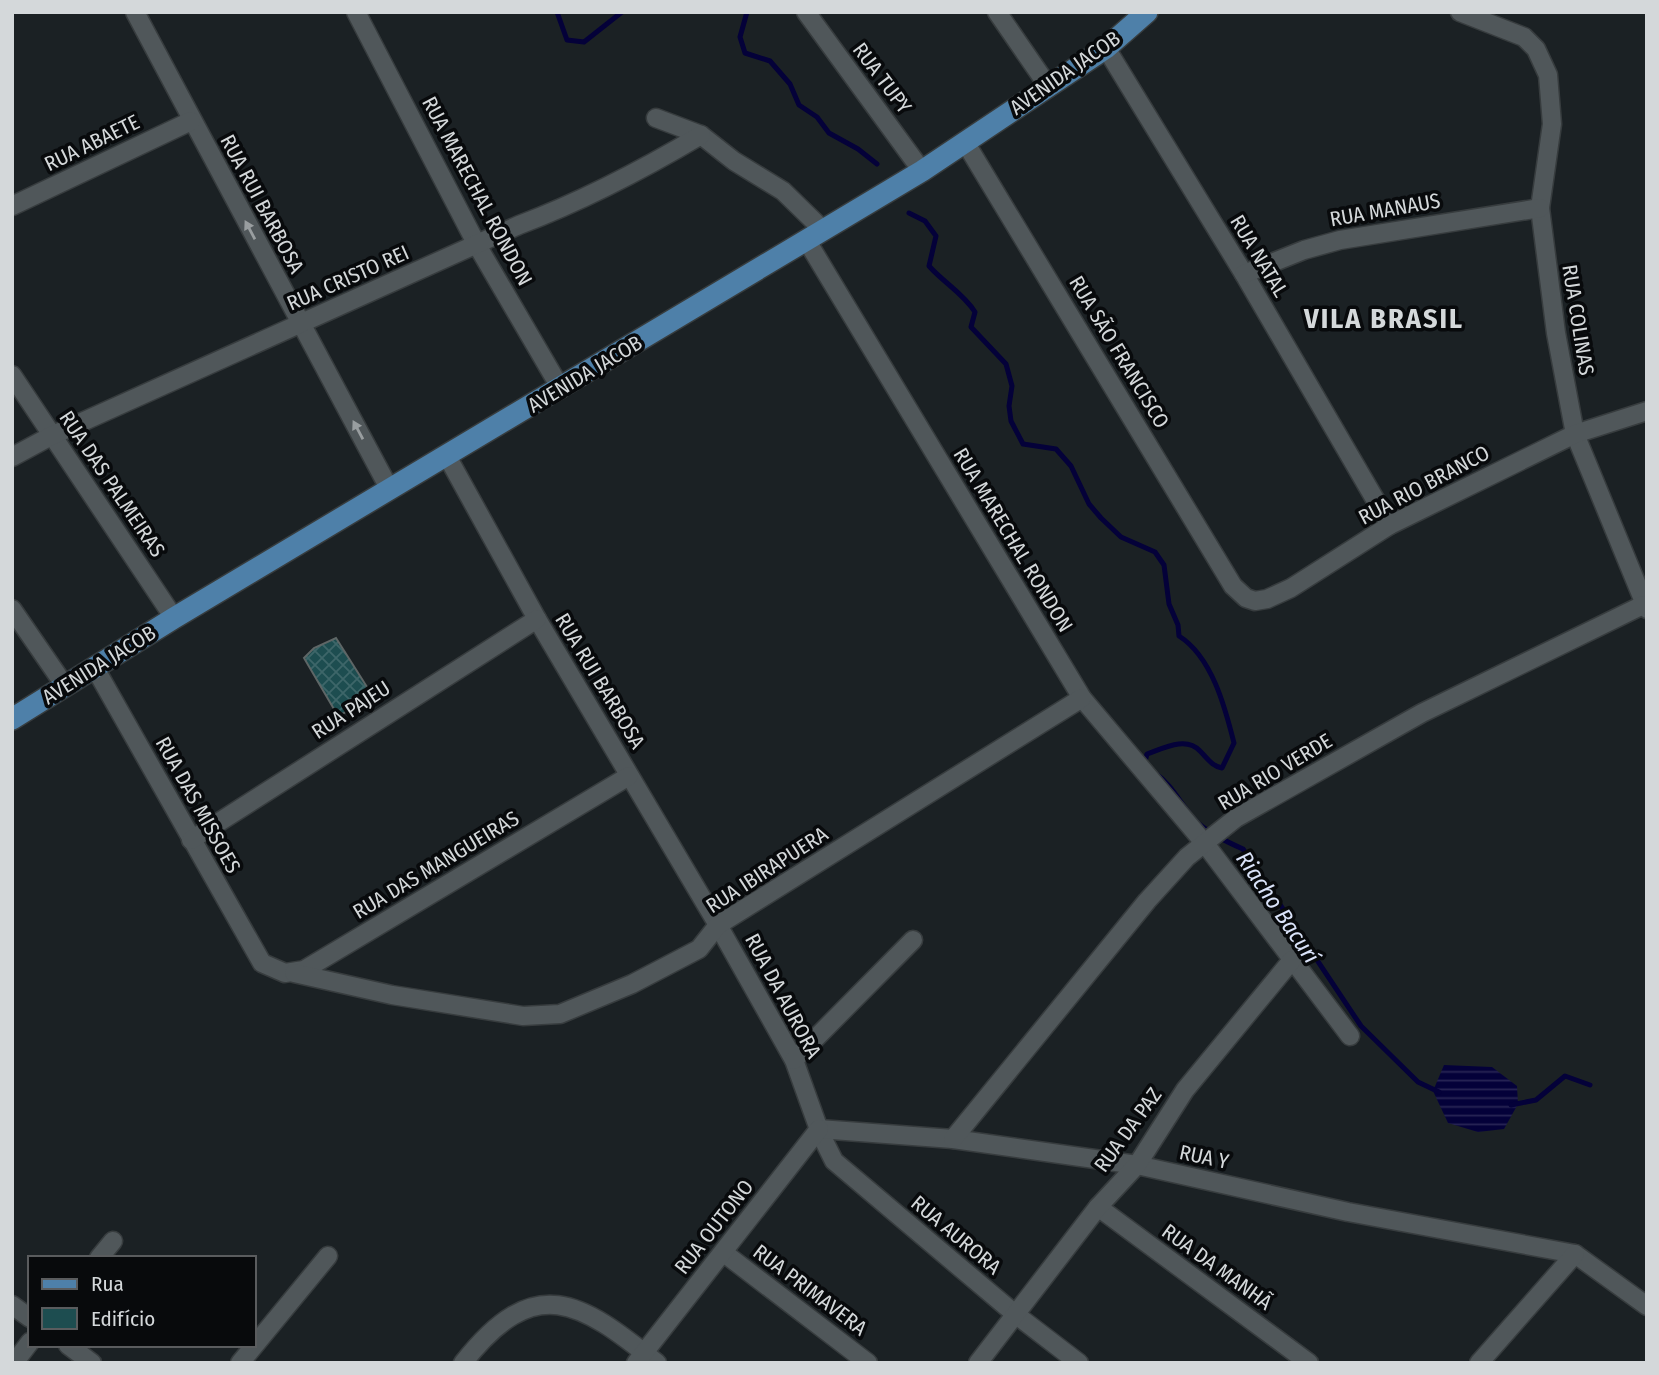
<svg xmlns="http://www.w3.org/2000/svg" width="1659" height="1375" font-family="'Fira Sans Condensed',sans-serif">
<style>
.water{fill:url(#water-rules)}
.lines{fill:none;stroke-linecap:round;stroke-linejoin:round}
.stream{stroke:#040139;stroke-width:5}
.building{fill:url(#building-cross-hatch);stroke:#5e6666;stroke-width:2}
.minor-casing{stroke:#373c3e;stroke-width:21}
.major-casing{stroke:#373c3e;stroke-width:24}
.minor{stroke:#50575a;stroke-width:18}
.major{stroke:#4e80a9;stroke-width:21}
.oneway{fill:#999ea0}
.labels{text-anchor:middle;stroke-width:7;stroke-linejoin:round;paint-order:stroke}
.street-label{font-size:21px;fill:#d4d8da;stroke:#080a0c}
.water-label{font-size:23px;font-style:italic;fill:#dae3f9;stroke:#080a0c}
.district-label{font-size:28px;font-weight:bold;letter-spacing:2px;fill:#d4d8da;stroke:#080a0c}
</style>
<defs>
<pattern id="water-rules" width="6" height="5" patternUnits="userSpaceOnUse" patternTransform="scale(1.75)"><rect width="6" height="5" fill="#040139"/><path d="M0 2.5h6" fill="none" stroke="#282555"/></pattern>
<pattern id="building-cross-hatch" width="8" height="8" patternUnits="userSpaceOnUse" patternTransform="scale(1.75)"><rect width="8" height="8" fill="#1d4d50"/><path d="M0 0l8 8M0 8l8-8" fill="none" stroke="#3d6669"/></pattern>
</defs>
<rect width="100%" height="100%" fill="#1b2124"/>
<path class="water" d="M1444 1065 1492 1067 1517 1086 1518 1104 1504 1129 1478 1132 1448 1123 1433 1091Z"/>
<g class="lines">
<g class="stream">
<path d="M557 12 567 40 584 42 622 12"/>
<path d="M747 12 740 37 745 53 770 61 790 84 799 105 817 117 829 133 858 149 877 164"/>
<path d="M909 213 925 221 936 236 929 266C944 283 963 293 975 312L971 327 1006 364 1012 386 1009 406 1011 421 1023 444 1056 449 1071 466 1089 504 1101 518 1121 537 1155 552 1164 565 1169 604 1178 625 1179 636C1212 657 1225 707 1234 743L1222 768C1212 766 1208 759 1200 751 1186 736 1164 748 1147 754L1144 765"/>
<path d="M1155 773C1174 786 1182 808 1199 824 1212 835 1227 842 1243 849L1361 1026 1418 1082 1439 1092"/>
<path d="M1511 1105 1536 1100 1565 1076 1590 1085"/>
</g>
</g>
<path class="building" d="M336 638 374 698 338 716 304 658 314 648Z"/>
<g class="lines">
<g class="minor-casing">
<g id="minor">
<path d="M135 12 390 490"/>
<path d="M356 12 477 245 561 389"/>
<path d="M806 12 922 171"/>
<path d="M997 12 1048 86"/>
<path d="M1460 12 1524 37 1536 49 1548 75 1552 124 1540 208 1556 333 1575 434 1647 609"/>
<path d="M1106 48 1244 274 1390 525"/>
<path d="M656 118 701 135 734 161 783 191 823 230"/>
<path d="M965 142 1233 586 1246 598 1255 601 1267 599 1291 588 1390 525 1575 434 1647 411"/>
<path d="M12 206 191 121"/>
<path d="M807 241 1082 698 1206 845 1350 1036"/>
<path d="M1244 274 1304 250 1340 240 1540 208"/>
<path d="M12 375 174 618"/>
<path d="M447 456 537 619 718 925 794 1060 821 1135 834 1161 1015 1314 1079 1363"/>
<path d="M12 457 51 436 519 225C583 201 642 170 701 135"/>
<path d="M12 609 65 686"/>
<path d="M95 668 262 963 285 973 304 970 629 776"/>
<path d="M191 840 537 619"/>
<path d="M294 973 392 995 523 1016 560 1014 632 984 699 949 718 925 1082 698"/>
<path d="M794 1060 913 940"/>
<path d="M819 1129 953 1139 1137 1165 1348 1212 1575 1254 1647 1306"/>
<path d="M953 1139 1147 901 1187 857 1236 818 1422 713 1643 605"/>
<path d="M1098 1207 1309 1363"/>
<path d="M724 1253 868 1363"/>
<path d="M99 1258 113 1241"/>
<path d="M12 1305 30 1318"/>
<path d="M68 1345 92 1363"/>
<path d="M14 1363 30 1342"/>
<path d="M240 1363 328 1256"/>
<path d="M463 1363C535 1271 580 1301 657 1363"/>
<path d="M636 1363 819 1129"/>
<path d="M978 1363 1098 1207 1137 1165 1185 1090 1292 960"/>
<path d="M1479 1363 1575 1254"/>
</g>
</g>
<g class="major-casing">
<path id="major" d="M12 719 174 618 922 171 1106 48 1147 12"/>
</g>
<use href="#minor" class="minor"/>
<use href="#major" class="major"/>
</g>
<defs><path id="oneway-solid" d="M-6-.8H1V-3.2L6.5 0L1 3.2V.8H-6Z" transform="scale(1.75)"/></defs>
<g class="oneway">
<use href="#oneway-solid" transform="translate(250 230) rotate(-118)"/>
<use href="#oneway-solid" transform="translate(358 430) rotate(-118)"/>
</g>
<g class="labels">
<g class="street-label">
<text transform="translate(1065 73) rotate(-35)" y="7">AVENIDA JACOB</text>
<text transform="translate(882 78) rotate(53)" y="7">RUA TUPY</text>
<text transform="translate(92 143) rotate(-26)" y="7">RUA ABAETE</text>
<text transform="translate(477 191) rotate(62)" y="7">RUA MARECHAL RONDON</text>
<text transform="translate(262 204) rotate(62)" y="7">RUA RUI BARBOSA</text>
<text transform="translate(1385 210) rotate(-10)" y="7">RUA MANAUS</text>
<text transform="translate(1259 256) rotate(59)" y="7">RUA NATAL</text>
<text transform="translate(348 278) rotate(-24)" y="7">RUA CRISTO REI</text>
<text transform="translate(1578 320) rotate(81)" y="7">RUA COLINAS</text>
<text transform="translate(1119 352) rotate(59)" y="7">RUA SÃO FRANCISCO</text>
<text transform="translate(585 374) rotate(-31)" y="7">AVENIDA JACOB</text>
<text transform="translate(112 484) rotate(56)" y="7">RUA DAS PALMEIRAS</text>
<text transform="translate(1424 485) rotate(-28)" y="7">RUA RIO BRANCO</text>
<text transform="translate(1013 540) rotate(59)" y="7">RUA MARECHAL RONDON</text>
<text transform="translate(99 665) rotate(-32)" y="7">AVENIDA JACOB</text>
<text transform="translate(600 681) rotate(59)" y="7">RUA RUI BARBOSA</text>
<text transform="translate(351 710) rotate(-33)" y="7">RUA PAJEU</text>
<text transform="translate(1275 772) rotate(-31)" y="7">RUA RIO VERDE</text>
<text transform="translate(198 805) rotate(61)" y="7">RUA DAS MISSOES</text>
<text transform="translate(436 865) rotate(-31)" y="7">RUA DAS MANGUEIRAS</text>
<text transform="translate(767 870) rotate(-33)" y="7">RUA IBIRAPUERA</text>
<text transform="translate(783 996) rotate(62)" y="7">RUA DA AURORA</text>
<text transform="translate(1128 1130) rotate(-54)" y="7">RUA DA PAZ</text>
<text transform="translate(1204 1157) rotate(12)" y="7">RUA Y</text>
<text transform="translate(714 1227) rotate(-52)" y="7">RUA OUTONO</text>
<text transform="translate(956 1235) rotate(40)" y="7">RUA AURORA</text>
<text transform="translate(1217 1267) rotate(36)" y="7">RUA DA MANHÃ</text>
<text transform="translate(810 1290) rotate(37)" y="7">RUA PRIMAVERA</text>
</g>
<g class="water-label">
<text transform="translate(1278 907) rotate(56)" y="8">Riacho Bacurí</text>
</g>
<g class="district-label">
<text x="1384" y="328">VILA BRASIL</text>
</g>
</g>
<rect width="1659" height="1375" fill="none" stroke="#d4d8da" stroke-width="28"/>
<rect x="28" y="1256" width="228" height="91" fill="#080a0c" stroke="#5a5c5e" stroke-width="2"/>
<rect x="42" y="1279" width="35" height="10" fill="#4e80a9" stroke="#5a5c5e" stroke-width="2"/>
<text x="91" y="1291" font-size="21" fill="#d4d8da">Rua</text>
<rect x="42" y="1308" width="35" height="21" fill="#1d4d50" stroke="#5a5c5e" stroke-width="2"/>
<text x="91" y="1326" font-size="21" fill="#d4d8da">Edifício</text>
</svg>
